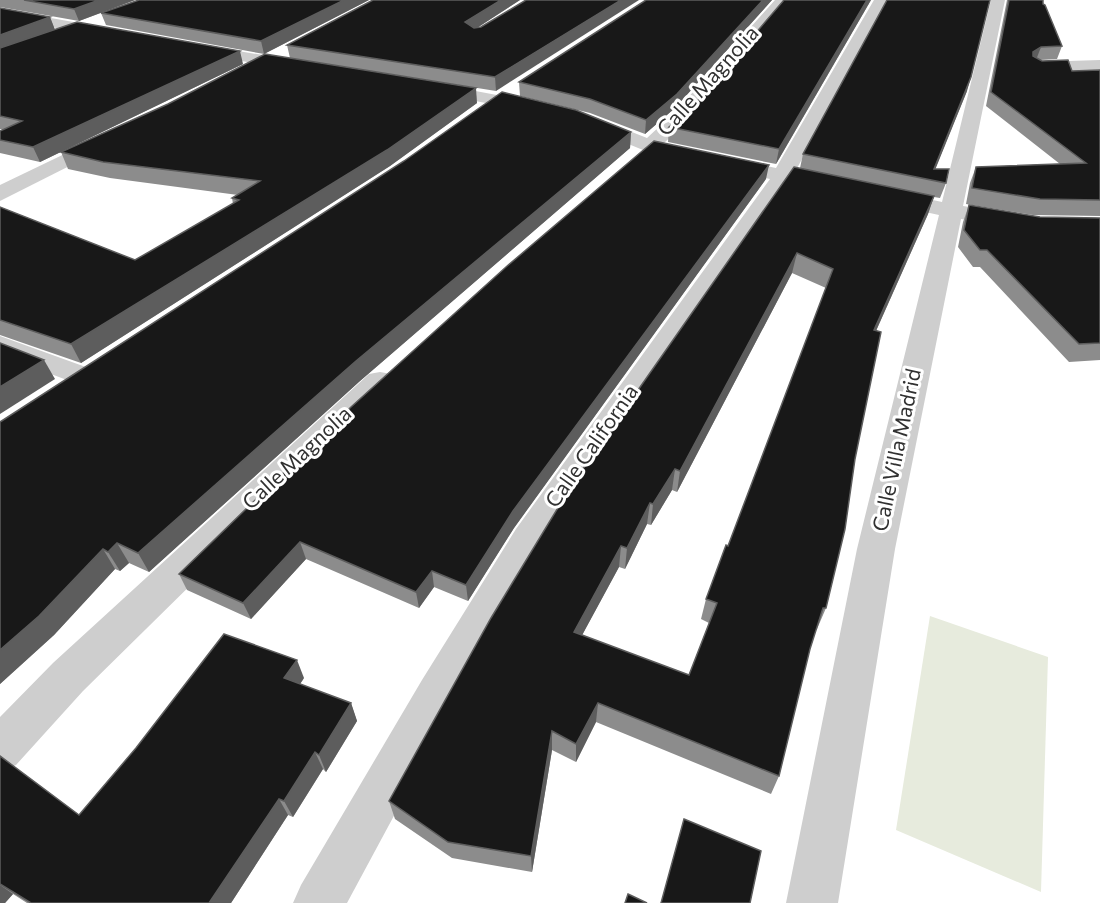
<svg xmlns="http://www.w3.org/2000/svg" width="1100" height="903" font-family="Commissioner,sans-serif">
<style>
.green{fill:#e7ebdd}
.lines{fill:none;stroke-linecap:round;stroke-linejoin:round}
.minor{fill:#cecece;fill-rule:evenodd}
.wall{fill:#8c8c8c;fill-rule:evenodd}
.shaded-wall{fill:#5d5d5d}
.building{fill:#181818;stroke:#5d5d5d;stroke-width:1.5;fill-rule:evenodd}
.labels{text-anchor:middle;stroke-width:6;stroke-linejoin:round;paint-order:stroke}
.street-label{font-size:21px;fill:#313131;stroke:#fff}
</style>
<rect width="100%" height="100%" fill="#fff"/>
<path class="green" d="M930 616 1048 657 1041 892 896 830Z"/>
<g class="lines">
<g class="minor">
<path d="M775 0H789L691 118 664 143 776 168 874 0H888L795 172 839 181 842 186 839 191 831 192 788 183 745 250 680 339 542 549 452 708 347 903H293L301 885 422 680 516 529 770 179 643 150 582 125 580 121 582 117 589 115 647 138 677 110Z"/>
<path d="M991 0H1005L963 206 1033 217 1100 218V232L1033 231 961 219 895 549 838 903H786L857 549 939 215 879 202 876 197 879 192 887 190 942 202Z"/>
<path d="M0 9 113 29 121 34 113 39 0 17Z"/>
<path d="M196 44 299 61 307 66 299 71 190 52 188 49 190 46Z"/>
<path d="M1100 60V70L1037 72 1029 67 1037 62Z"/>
<path d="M433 83 545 104 548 108 545 112 539 113 427 92 424 88 427 84Z"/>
<path d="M104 135 111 137 114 141 111 145 0 201V185Z"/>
<path d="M0 336 94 370 98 377 94 384 83 386 0 355Z"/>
<path d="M380 372 391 374 395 381 391 388 83 691 16 765 0 771V717L53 663 369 374Z"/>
</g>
</g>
<g class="wall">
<path d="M0 0H135L79 21 0 7Z"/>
<path d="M139 0H369L264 54 106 25 101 13Z"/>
<path d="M520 0 477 28 481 27 526 0 496 91 290 58 287 45Z"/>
<path d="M646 0H772L675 108 645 134 590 113 520 96 519 82Z"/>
<path d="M871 0 776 164 668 142 669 127 694 105Z"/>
<path d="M1007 0H1043V4L1062 46 1057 59 1040 60 1072 71 1100 70V216L1033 215 966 204 970 183 976 167 1060 164 986 106Z"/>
<path d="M0 8 50 17 55 30 243 64 40 162 0 153V131L3 130 0 129Z"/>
<path d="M967 91 935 169 946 183 940 198 934 197 928 214 876 331 826 608 817 629 816 628 810 649 779 776 771 794 596 722 576 762 552 750 532 872 452 858 395 819 389 801 800 168 803 154ZM792 273 826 288 728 546 706 599 701 619 709 623 689 675 582 635 619 567 625 569 647 524 651 525 672 490 677 492Z"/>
<path d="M477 103 390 166 81 363 0 335V207L135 260 233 204 232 198 238 195 110 178 68 169 61 152Z"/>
<path d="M631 132 630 148 360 381 149 572 129 563 120 571 115 569 54 635 0 684V422Z"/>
<path d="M766 179 514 528 468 601 434 587 419 608 306 559 251 619 187 590 179 574Z"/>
<path d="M969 205 1040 217 1100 218V360L1069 362 980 267H973L958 247 963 222Z"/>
<path d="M304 678 300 684 351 703 357 721 326 772 323 769 293 817 288 815 231 903H27L13 894 5 903H0V756L79 815Z"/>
</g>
<g class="shaded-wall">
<path d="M99 0H135L79 21 74 9Z"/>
<path d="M344 0H369L264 54 261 41Z"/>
<path d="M501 0H520L466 35 465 22Z"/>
<path d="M621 0H639L496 91 495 77Z"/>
<path d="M763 0H772L675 108 645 134 646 120Z"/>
<path d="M867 0H871L776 164 779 149Z"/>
<path d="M50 17 55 30 0 50V35Z"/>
<path d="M1041 47 1036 60 1028 65 1033 52Z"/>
<path d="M240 51 243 64 40 162 33 147Z"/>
<path d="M971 77 967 91 931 180 934 169Z"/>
<path d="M476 88 477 103 390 166 81 363 71 344Z"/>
<path d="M631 132 630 148 360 381 149 572 138 553 356 361Z"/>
<path d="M769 165 766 179 514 528 468 601 466 585 513 511Z"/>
<path d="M934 196 928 214 867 351 874 330Z"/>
<path d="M797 253 792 273 677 492 680 471Z"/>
<path d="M44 360 55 379 0 414V387Z"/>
<path d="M675 469 672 490 651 525 653 504Z"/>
<path d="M650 503 647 524 625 569 627 548Z"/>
<path d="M300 542 306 559 251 619 243 603Z"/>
<path d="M117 543 129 563 120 571 108 552Z"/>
<path d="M621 546 619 567 573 652 574 632Z"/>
<path d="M103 549 115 569 54 635 0 684V650Z"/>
<path d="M432 571 434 587 419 608 416 592Z"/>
<path d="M297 660 304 678 292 696 284 678Z"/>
<path d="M351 703 357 721 326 772 319 755Z"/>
<path d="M598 703 596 722 576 762V744Z"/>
<path d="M552 731V750L532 872 531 856Z"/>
<path d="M315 752 323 769 293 817 284 801Z"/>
<path d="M279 799 288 815 231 903H209Z"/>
<path d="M0 885 13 894 5 903H0Z"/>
</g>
<g class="building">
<path d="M24 0H99L74 9Z"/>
<path d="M139 0H344L261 41 101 13Z"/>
<path d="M373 0H501L465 22 474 28 481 27 526 0H621L495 77 287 45Z"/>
<path d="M646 0H763L677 94 646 120 590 99 519 82Z"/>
<path d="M784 0H867L779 149 669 127 694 105Z"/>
<path d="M887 0H990L971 77 934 169H949L946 183 803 154Z"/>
<path d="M1009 0H1043V4L1045 5 1062 46 1041 47 1033 52V56L1042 61 1068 60 1072 71 1100 70V200L1040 199 972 188 976 167 1086 163 991 92Z"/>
<path d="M0 8 50 17 0 35Z"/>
<path d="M77 22 240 51 33 147 0 140V131L22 121 0 116V48Z"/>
<path d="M265 54 476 88 387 150 71 344 0 320V207L135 260 239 200 232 198 260 181 103 162 61 152 168 104Z"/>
<path d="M502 92 576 110 631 132 356 361 138 553 117 543 108 552 103 549 39 616 0 650V422L404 161Z"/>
<path d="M654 141 769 165 513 511 466 585 432 571 416 592 300 542 243 603 179 574 351 407 506 267Z"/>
<path d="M794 167 934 196 874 330 881 332 855 459 845 529 826 608H823L810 649 779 776 598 703 576 744 552 731 531 856 448 842 389 801 491 618 573 483ZM797 253 833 269 728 546 726 545 706 599 717 603 689 675 574 632 621 546 627 548 650 503 653 504 675 469 680 471Z"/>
<path d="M969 205 1040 217 1100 218V343L1079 344 987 250H980L964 230Z"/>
<path d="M0 343 44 360 0 387Z"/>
<path d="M224 634 297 660 284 678 351 703 319 755 315 752 284 801 279 799 209 903H31L0 884V756L79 815 136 748Z"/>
<path d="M684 819 761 851 750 903H661Z"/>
<path d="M628 894 647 903H625Z"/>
</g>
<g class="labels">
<g class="street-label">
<text transform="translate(708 81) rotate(-48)" y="7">Calle Magnolia</text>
<text transform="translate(592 446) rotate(-55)" y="7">Calle California</text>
<text transform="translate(897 450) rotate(-78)" y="7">Calle Villa Madrid</text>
<text transform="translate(297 458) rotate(-43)" y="7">Calle Magnolia</text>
</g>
</g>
</svg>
